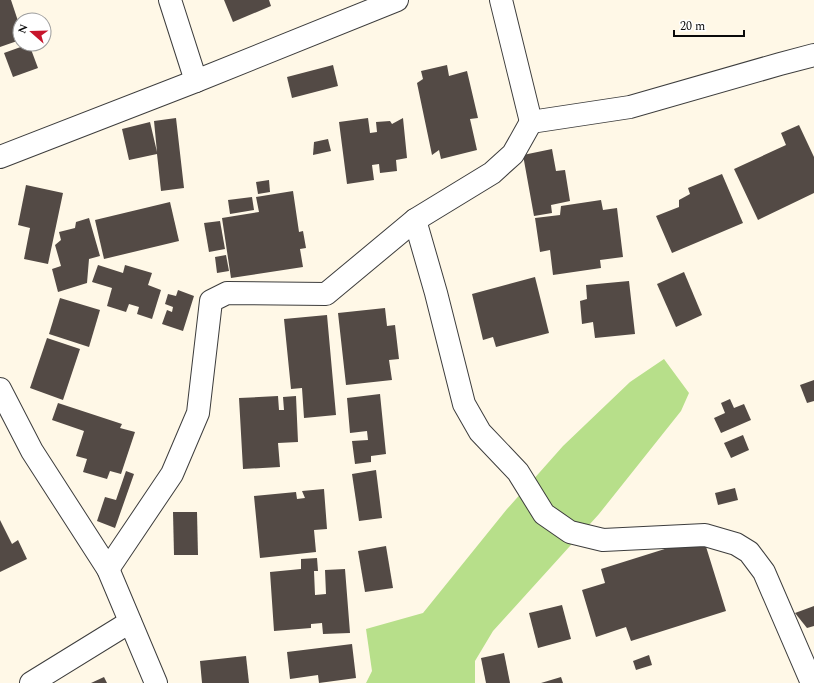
<svg xmlns="http://www.w3.org/2000/svg" width="814" height="683" font-family="Spectral,serif">
<style>
.forest{fill:#b7df8a}
.building{fill:#534a45}
.lines{fill:none;stroke-linecap:round;stroke-linejoin:round}
.minor-casing{stroke:#3d3d3d;stroke-width:24}
.minor{stroke:#fff;stroke-width:22}
</style>
<rect width="100%" height="100%" fill="#fff8e7"/>
<path class="forest" d="M664 359 689 393 681 411 599 514 493 631 475 661V683H366L372 671 366 629 423 613 507 509 563 446 630 382Z"/>
<g class="building">
<path d="M0 0H11L20 27V40L0 47Z"/>
<path d="M224 0H269L271 6 233 22Z"/>
<path d="M29 44 38 68 13 77 4 53Z"/>
<path d="M333 65 338 86 292 98 287 77Z"/>
<path d="M447 65 449 76 467 71 478 118 470 119 477 150 441 159 439 150 432 155 417 83 423 79 421 71Z"/>
<path d="M176 118 184 188 161 191 157 154 129 160 122 129 150 122 157 152 154 121Z"/>
<path d="M368 118 370 133 377 132 376 122 390 121 392 124 403 118 407 158 396 160 397 171 380 173 379 164 372 165 374 180 347 184 339 122Z"/>
<path d="M799 125 814 157V193L758 220 734 169 786 145 781 133Z"/>
<path d="M328 139 331 151 313 155 314 142Z"/>
<path d="M552 149 556 171 565 170 570 201 551 205 552 213 534 216 523 155Z"/>
<path d="M722 174 743 223 672 253 656 216 679 207V200L690 194 688 188Z"/>
<path d="M269 180 270 192 258 194 256 182Z"/>
<path d="M26 185 63 193 48 264 24 259 30 228 18 225Z"/>
<path d="M293 191 299 232 303 231 306 248 300 249 303 267 231 278 222 218 259 212 256 197Z"/>
<path d="M252 197 254 210 230 214 228 200Z"/>
<path d="M601 200 603 210 617 208 623 257 600 260 601 268 553 275 550 250 540 252 535 218 560 215 561 206Z"/>
<path d="M170 202 179 241 104 259 95 220Z"/>
<path d="M89 218 100 256 89 259 87 283 58 292 52 269 61 266 55 245 61 240 59 232 75 228 76 222Z"/>
<path d="M220 221 225 249 209 252 204 223Z"/>
<path d="M226 255 229 271 217 273 215 257Z"/>
<path d="M98 265 123 273 125 265 152 273 148 285 161 290 152 319 137 314 139 307 129 304 126 312 107 306 112 288 92 282Z"/>
<path d="M684 272 702 315 676 327 657 284Z"/>
<path d="M535 277 549 333 496 347 493 337 483 340 472 294Z"/>
<path d="M629 281 635 334 595 338 593 322 582 324 580 301 587 299 586 285Z"/>
<path d="M178 290 194 296 183 331 162 324 167 310 172 312 173 307 165 304 168 294 176 296Z"/>
<path d="M60 298 100 310 89 347 49 334Z"/>
<path d="M385 308 387 326 395 325 399 359 389 360 392 380 346 385 338 313Z"/>
<path d="M327 315 336 415 304 418 302 388 291 389 284 319Z"/>
<path d="M47 338 80 349 63 400 30 388Z"/>
<path d="M814 380V401L807 403 800 385Z"/>
<path d="M380 394 386 454 371 456V462L355 464 352 441 368 440 367 431 350 433 347 398Z"/>
<path d="M278 396 279 410H284L283 397 296 396 298 442 278 443 280 467 243 469 239 398Z"/>
<path d="M730 399 734 408 744 404 751 420 721 433 714 418 725 413 721 403Z"/>
<path d="M58 403 122 424 120 428 135 432 121 474 110 471 107 479 83 472 87 459 76 456 84 431 52 420Z"/>
<path d="M743 435 749 450 731 458 724 443Z"/>
<path d="M376 470 382 518 359 521 352 474Z"/>
<path d="M126 471 134 474 115 528 97 521 105 497 116 500Z"/>
<path d="M735 488 738 500 718 505 715 493Z"/>
<path d="M324 489 327 529 314 530 316 552 260 558 254 496 296 492 297 499 305 498 302 491Z"/>
<path d="M173 512H197L198 555H174Z"/>
<path d="M0 520 12 544 18 540 27 559 0 572Z"/>
<path d="M703 537 726 611 631 641 626 627 596 637 582 590 605 583 601 569Z"/>
<path d="M386 546 393 588 365 592 358 551Z"/>
<path d="M317 558 318 571H314L315 595 326 594 325 570 345 569 350 633 323 634 322 623 311 624V628L274 631 270 572 301 569V559Z"/>
<path d="M562 605 571 639 538 648 529 613Z"/>
<path d="M814 606V626L807 628 795 613Z"/>
<path d="M352 644 356 678 319 683 318 675 290 679 287 652Z"/>
<path d="M504 653 510 683H486L481 658Z"/>
<path d="M649 655 652 665 636 670 633 661Z"/>
<path d="M246 656 249 683H202L200 661Z"/>
<path d="M104 677 107 683H91Z"/>
<path d="M561 677 563 683H541Z"/>
</g>
<g class="lines">
<g class="minor-casing">
<g id="minor">
<path d="M170 0 196 81"/>
<path d="M501 0 531 122 630 107 780 64 814 55"/>
<path d="M0 157 196 81 397 0"/>
<path d="M415 220 436 293 464 404 480 432 518 472 544 514 570 532 603 540 705 535 736 544 749 552 764 572 812 683"/>
<path d="M0 389 32 451 108 569 156 683"/>
<path d="M108 569 172 474 198 413 211 301 227 293 326 294 415 220 492 173 513 154 531 122"/>
<path d="M31 683 130 622"/>
</g>
</g>
<use href="#minor" class="minor"/>
</g>
<g transform="translate(32 32) rotate(290)"><circle r="19" fill="#ffffff" stroke="#9d9d9d"/>
<path d="M0-3L7 15L0 10L-7 15Z" fill="#c7152b"/>
<text y="-6" font-size="11" font-weight="bold" text-anchor="middle" fill="#0a0a0a">N</text>
</g>
<path d="M674 30v6h70v-6" fill="none" stroke="#0a0a0a" stroke-width="2"/>
<text x="680" y="30" font-size="12" fill="#0a0a0a" stroke="#ffffff" stroke-width="3" paint-order="stroke">20 m</text>
</svg>
